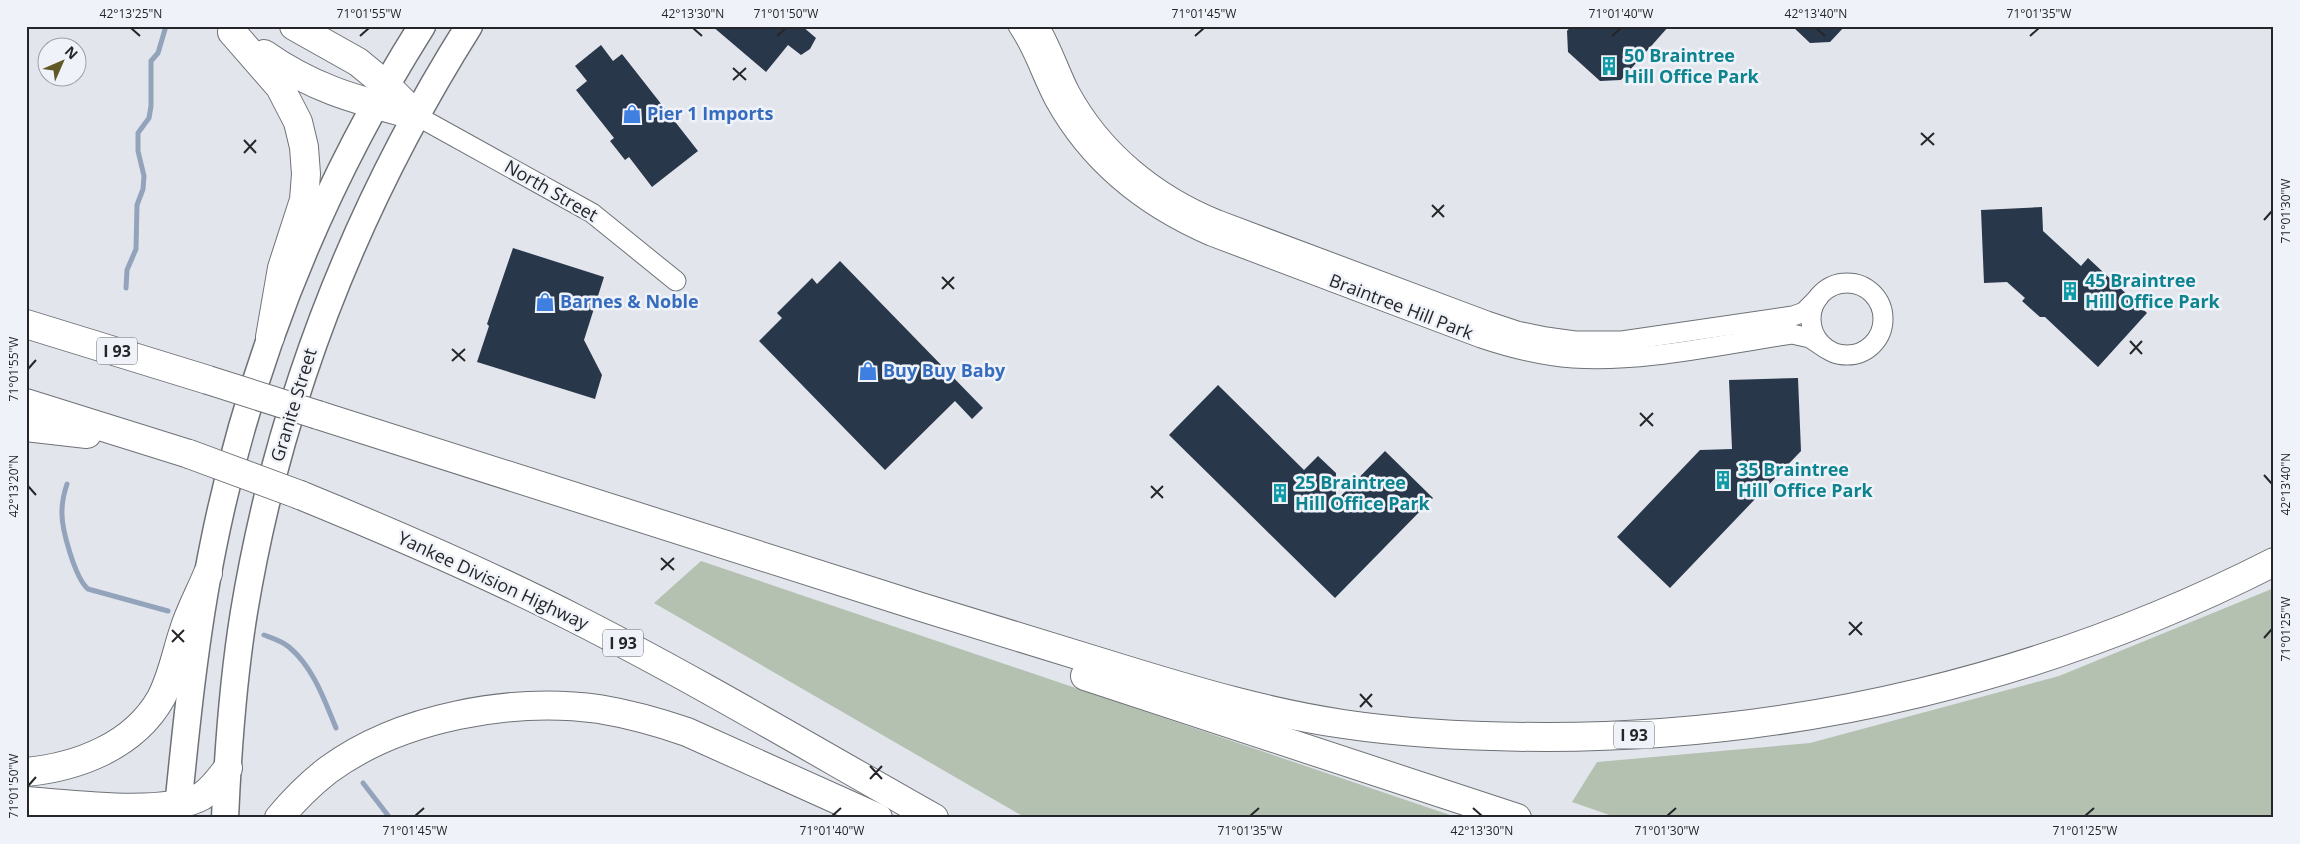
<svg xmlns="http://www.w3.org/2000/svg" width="2300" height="844" font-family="'Open Sans',sans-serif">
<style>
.green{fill:#b4c1b1}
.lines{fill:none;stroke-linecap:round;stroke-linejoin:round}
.stream{stroke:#93a3bb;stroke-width:5}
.building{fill:#29374b}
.minor-casing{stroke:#6e7277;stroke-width:21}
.secondary-casing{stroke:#6e7277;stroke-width:29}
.motorway-casing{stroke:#6e7277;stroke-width:30}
.minor{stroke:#fff;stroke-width:19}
.secondary{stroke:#fff;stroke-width:26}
.motorway{stroke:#fff;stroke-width:28}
.motorway-bridge-casing{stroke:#6e7277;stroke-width:30;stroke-linecap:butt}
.motorway-bridge{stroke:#fff;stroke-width:28}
.ticks{fill:none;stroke:#252629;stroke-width:2}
.labels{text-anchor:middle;stroke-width:5;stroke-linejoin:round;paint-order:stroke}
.shield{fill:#eff3f9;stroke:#626467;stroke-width:1}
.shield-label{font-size:16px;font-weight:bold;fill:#252629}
.culture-label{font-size:18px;font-weight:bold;fill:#0d838f;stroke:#eff3f9;text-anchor:start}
.shop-label{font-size:18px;font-weight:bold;fill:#366cbe;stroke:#eff3f9;text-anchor:start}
.street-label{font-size:18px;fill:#252629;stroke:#eff3f9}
.neatline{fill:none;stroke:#252629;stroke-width:2}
.ticks-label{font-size:12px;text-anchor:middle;fill:#252629}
</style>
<rect width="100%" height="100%" fill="#e2e6ec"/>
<g class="green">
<path d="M701 561 1459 818H1026L654 603Z"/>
<path d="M2274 588V818H1618L1572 802 1597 762 1810 743 2059 676Z"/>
</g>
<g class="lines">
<g class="stream">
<path d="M126 288 127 270 136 249 137 205 143 189 144 176 138 151V133L149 118 151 106V61L158 53 166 26"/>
<path d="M67 484C64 493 62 502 62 511 61 528 75 578 88 589L168 611"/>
<path d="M264 635C272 638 282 641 289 647 313 667 324 699 336 728"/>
<path d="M363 783 390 818"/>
</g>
</g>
<g class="building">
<path d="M712 26H802L816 38 810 49 801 55 788 45 766 72Z"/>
<path d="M1571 26H1669L1621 80 1600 81 1568 52 1567 31Z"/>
<path d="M1792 26H1845L1830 42 1810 43Z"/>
<path d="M601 45 613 61 622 54 698 151 652 187 629 157 625 160 610 141 614 138 576 90 587 81 575 66Z"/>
<path d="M2042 207 2043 231 2081 266 2088 258 2147 313 2098 367 2045 317H2040L2022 301 2025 298 2007 282 1984 283 1981 210Z"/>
<path d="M513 248 604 277 584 340 602 375 595 399 477 362 489 326 487 324Z"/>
<path d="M840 261 983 408 972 419 955 401 885 470 759 341 782 318 777 313 812 278 817 284Z"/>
<path d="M1798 378 1801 451 1670 588 1617 537 1700 450 1732 449 1729 380Z"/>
<path d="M1218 385 1304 470 1318 456 1336 473V501L1385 451 1433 498 1335 598 1169 435Z"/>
</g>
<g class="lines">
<g class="minor-casing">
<g id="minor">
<path d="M1018 26C1034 49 1042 77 1055 101 1090 164 1146 208 1211 236L1481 338C1511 348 1542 356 1573 358 1642 363 1723 344 1792 334L1810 338 1825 348"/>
<path d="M1039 26C1052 47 1059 71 1070 92 1102 151 1156 195 1218 220L1487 321 1517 331 1546 337 1575 341H1622L1793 316 1804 312 1818 298"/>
<path d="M417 116 592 213 676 281"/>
<circle cx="1847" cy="319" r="36"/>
</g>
</g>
<g class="secondary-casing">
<g id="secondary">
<path d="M177 818C186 727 195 636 213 547 250 362 321 186 422 26"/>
<path d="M225 818C228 749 233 680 244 612 279 401 355 207 469 26"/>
</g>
</g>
<g class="motorway-casing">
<g id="motorway">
<path d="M294 26 358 62 386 85 416 115"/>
<path d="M232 32 280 87 298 122 304 147 306 174 304 200 282 268 270 337"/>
<path d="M264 54C315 90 358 100 417 116"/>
<path d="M26 324 208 380"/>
<path d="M26 403 189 454"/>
<path d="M318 415C519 479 720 543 921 607 989 628 1057 649 1126 670 1198 692 1269 713 1343 724 1410 734 1479 737 1547 737 1800 737 2048 677 2274 562"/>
<path d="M26 427 87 434"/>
<path d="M300 495C393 533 486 573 576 619 698 681 815 751 934 818"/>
<path d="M1085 676 1517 818"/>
<path d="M26 772C78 767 134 746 161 698 172 677 176 654 183 633 189 612 200 593 208 573"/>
<path d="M26 801C69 804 165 817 202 796 213 789 220 778 228 768"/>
<path d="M279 818C294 800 310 784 328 770 400 717 512 697 599 709 629 714 658 722 687 732L878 818"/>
</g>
</g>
<use href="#minor" class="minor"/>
<use href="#secondary" class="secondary"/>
<use href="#motorway" class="motorway"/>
<g class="motorway-bridge-casing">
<g id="motorway-bridge">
<path d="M208 380 318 415"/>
<path d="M189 454 300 495"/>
</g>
</g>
<use href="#motorway-bridge" class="motorway-bridge"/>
</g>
<path class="ticks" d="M131 28 140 36M693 28 702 36M1816 28 1825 36M360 36 369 28M777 36 786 28M1195 36 1204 28M1612 36 1621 28M2030 36 2039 28M733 68 746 80M733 80 746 68M1921 133 1934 145M244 140 256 153M1921 145 1934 133M244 153 256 140M1432 205 1444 217M1432 217 1444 205M2264 220 2272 211M942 277 954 289M942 289 954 277M2130 341 2142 354M452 349 465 361M2130 354 2142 341M452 361 465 349M28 369 36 360M1640 413 1653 426M1640 426 1653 413M2264 475 2272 484M28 486 36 495M1151 486 1163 498M1151 498 1163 486M661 558 674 570M661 570 674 558M1849 622 1862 635M172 630 184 642M1849 635 1862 622M2264 638 2272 629M172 642 184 630M1360 694 1372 707M1360 707 1372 694M870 766 882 779M870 779 882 766M28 786 36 777M1473 808 1482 816M415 816 424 808M832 816 841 808M1250 816 1259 808M1667 816 1676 808M2085 816 2094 808"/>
<defs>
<g id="building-bare" transform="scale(1.5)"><path d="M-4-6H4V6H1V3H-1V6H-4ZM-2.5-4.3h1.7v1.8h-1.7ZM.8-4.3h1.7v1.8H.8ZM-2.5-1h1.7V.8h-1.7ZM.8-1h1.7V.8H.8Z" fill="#0f9aa8" stroke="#eff3f9" stroke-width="2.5" paint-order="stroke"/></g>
<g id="shop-bare" transform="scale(1.5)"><path d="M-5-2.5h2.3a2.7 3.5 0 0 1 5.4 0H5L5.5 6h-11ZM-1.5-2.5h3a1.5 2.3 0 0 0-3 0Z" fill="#3f7fe0" stroke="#eff3f9" stroke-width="2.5" paint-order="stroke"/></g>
</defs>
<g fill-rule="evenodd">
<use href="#building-bare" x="1609" y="66"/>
<use href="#shop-bare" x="632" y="114"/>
<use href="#building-bare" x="2070" y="291"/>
<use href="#shop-bare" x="545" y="302"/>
<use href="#shop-bare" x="868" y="371"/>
<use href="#building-bare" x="1723" y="480"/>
<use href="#building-bare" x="1280" y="493"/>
</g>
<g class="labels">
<g class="shield">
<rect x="97" y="337.5" width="40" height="27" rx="4"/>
<rect x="603" y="629.5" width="40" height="27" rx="4"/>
<rect x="1614" y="721.5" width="40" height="27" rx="4"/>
</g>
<g class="shield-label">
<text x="117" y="357">I 93</text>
<text x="623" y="649">I 93</text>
<text x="1634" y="741">I 93</text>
</g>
<g class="culture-label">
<text x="1624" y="62">50 Braintree<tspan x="1624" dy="21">Hill Office Park</tspan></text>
<text x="2085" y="287">45 Braintree<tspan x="2085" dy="21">Hill Office Park</tspan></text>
<text x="1738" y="476">35 Braintree<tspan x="1738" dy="21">Hill Office Park</tspan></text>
<text x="1295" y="489">25 Braintree<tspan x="1295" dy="21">Hill Office Park</tspan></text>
</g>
<g class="shop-label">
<text x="647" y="120">Pier 1 Imports</text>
<text x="560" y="308">Barnes &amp; Noble</text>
<text x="883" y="377">Buy Buy Baby</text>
</g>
<g class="street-label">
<text transform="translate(551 191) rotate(30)" y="6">North Street</text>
<text transform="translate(1401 307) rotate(21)" y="6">Braintree Hill Park</text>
<text transform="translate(294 405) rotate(-73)" y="6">Granite Street</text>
<text transform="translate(493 581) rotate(25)" y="6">Yankee Division Highway</text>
</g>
</g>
<rect width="2300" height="844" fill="none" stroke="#eff3f9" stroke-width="55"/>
<g transform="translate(62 62) rotate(45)"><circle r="24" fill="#eff3f9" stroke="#9ea1a6"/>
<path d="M0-4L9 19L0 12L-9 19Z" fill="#605825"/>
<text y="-8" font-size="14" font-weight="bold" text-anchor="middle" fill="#252629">N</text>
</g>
<rect x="28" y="28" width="2244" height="788" class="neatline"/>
<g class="ticks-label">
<text x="131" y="18">42°13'25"N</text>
<text x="369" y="18">71°01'55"W</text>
<text x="693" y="18">42°13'30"N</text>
<text x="786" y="18">71°01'50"W</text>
<text x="1204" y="18">71°01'45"W</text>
<text x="1621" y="18">71°01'40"W</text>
<text x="1816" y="18">42°13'40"N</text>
<text x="2039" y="18">71°01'35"W</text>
<text transform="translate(2286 211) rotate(-90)" y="4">71°01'30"W</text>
<text transform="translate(14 369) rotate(-90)" y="4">71°01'55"W</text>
<text transform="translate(2286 484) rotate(-90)" y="4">42°13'40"N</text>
<text transform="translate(14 486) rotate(-90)" y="4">42°13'20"N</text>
<text transform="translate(2286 629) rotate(-90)" y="4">71°01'25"W</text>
<text transform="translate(14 786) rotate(-90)" y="4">71°01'50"W</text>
<text x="415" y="835">71°01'45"W</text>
<text x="832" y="835">71°01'40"W</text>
<text x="1250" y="835">71°01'35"W</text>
<text x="1482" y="835">42°13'30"N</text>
<text x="1667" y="835">71°01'30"W</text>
<text x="2085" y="835">71°01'25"W</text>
</g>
</svg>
